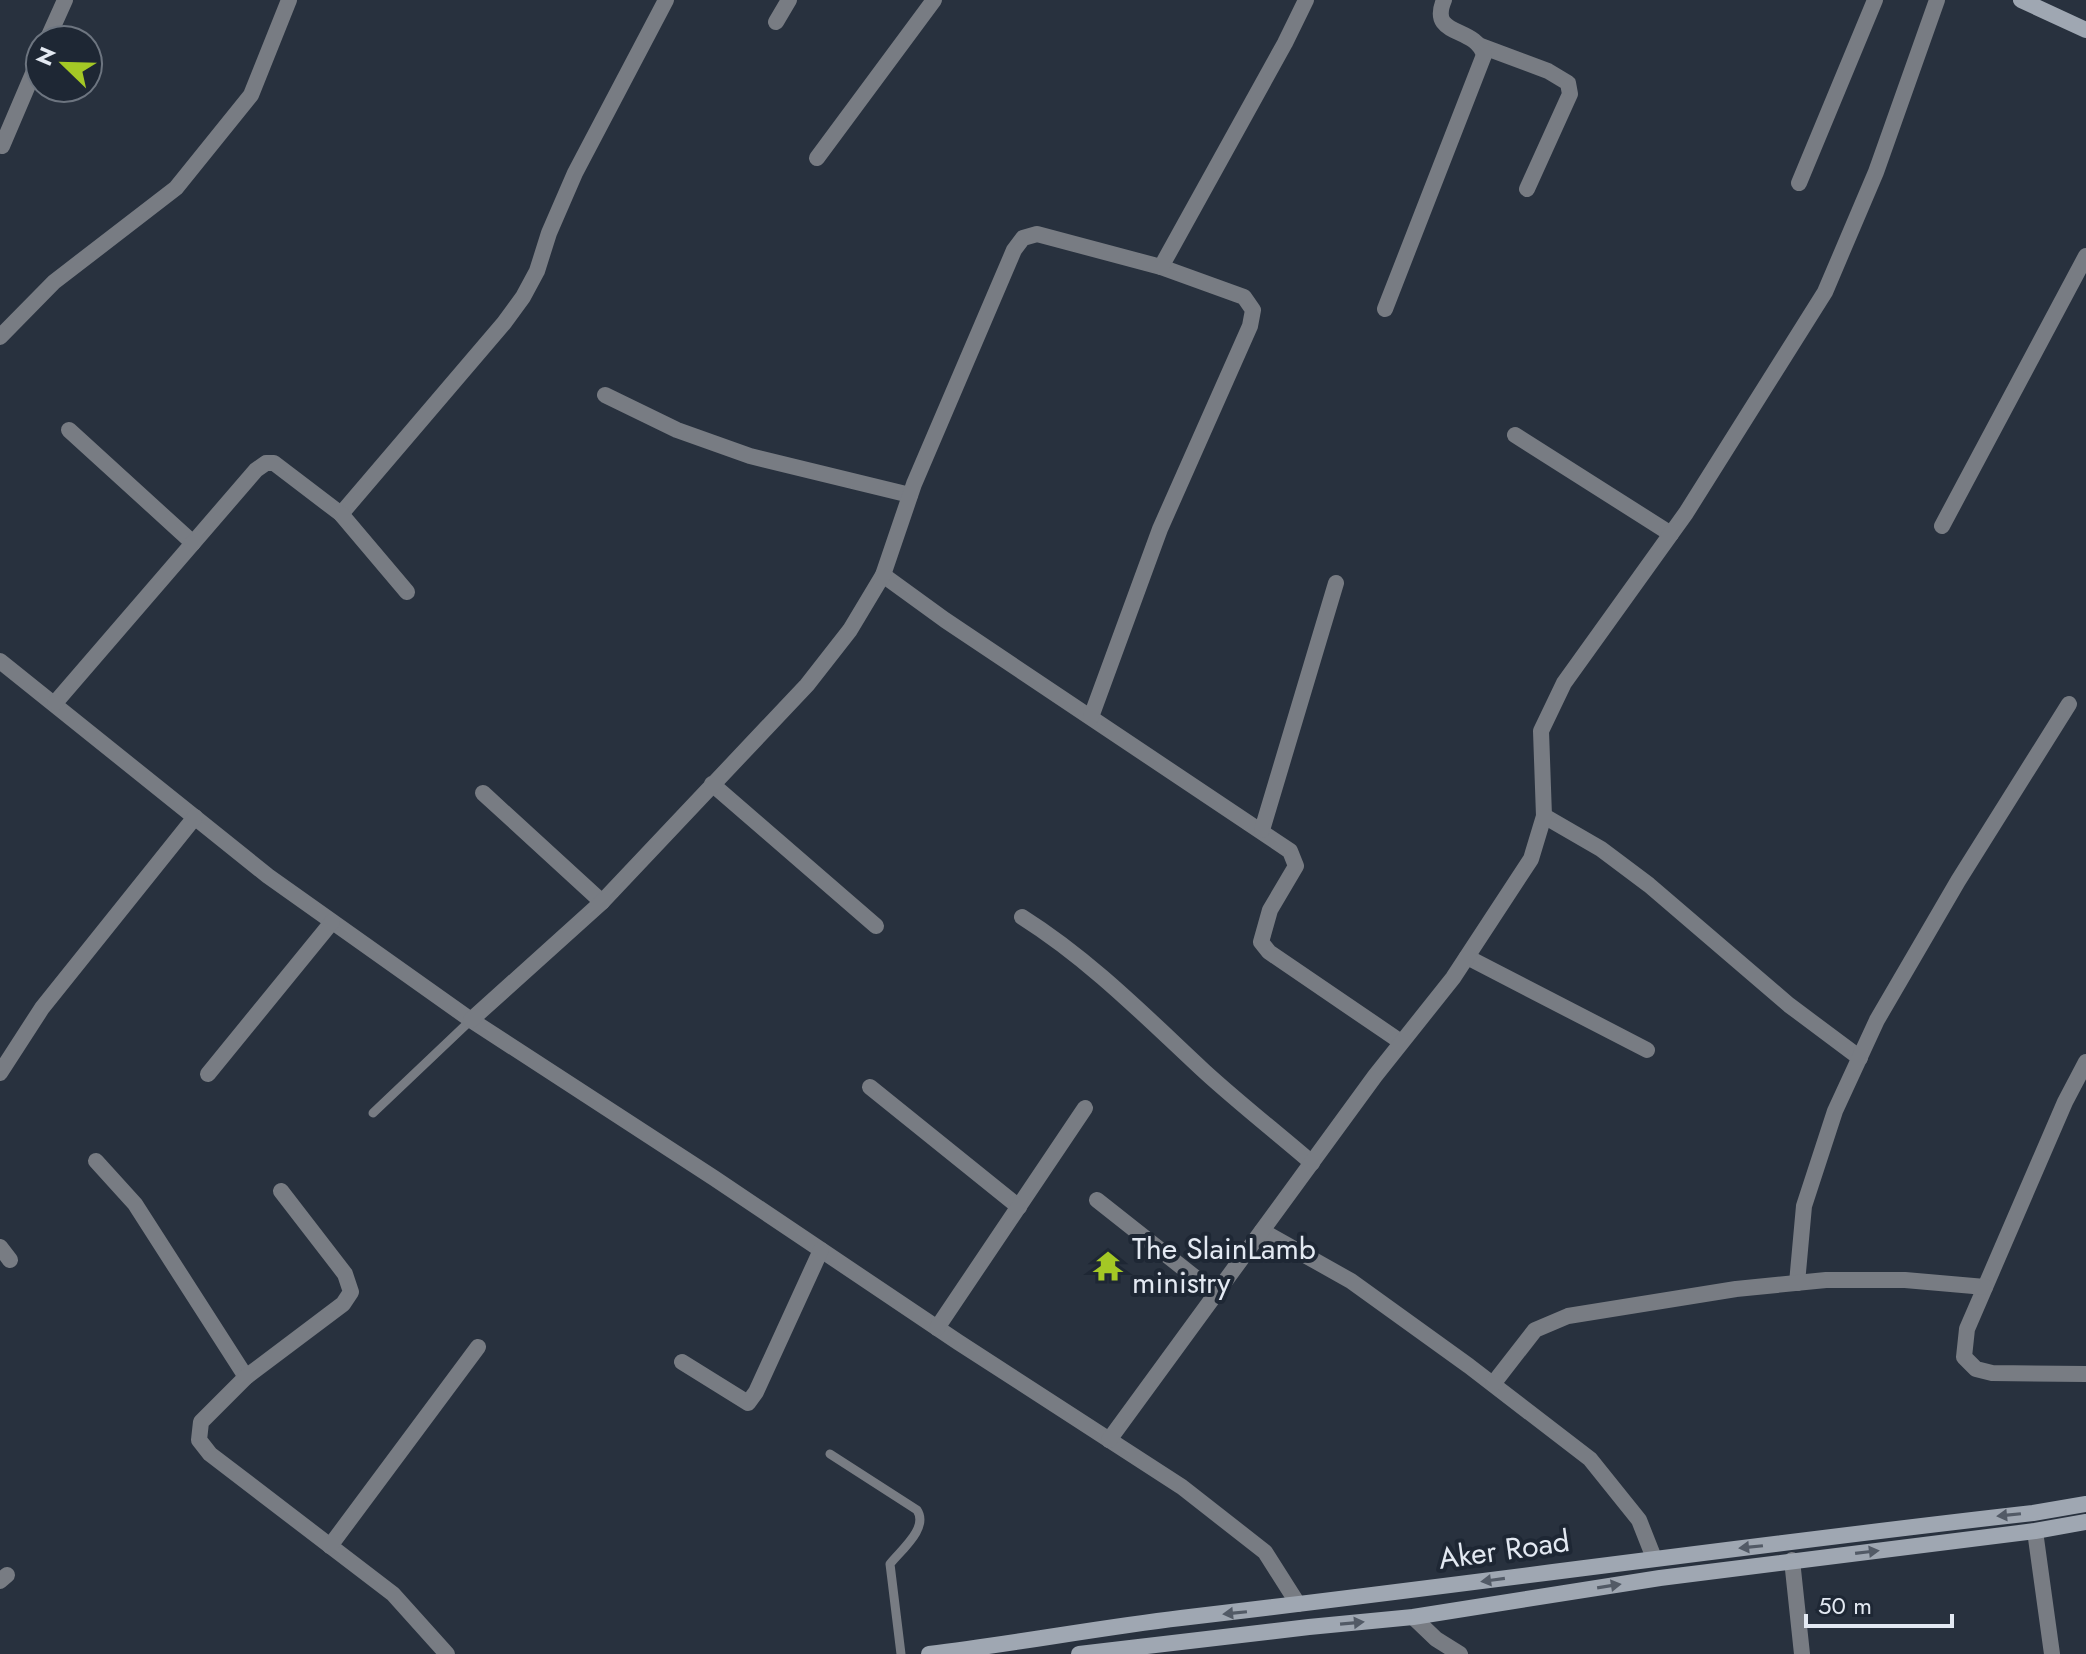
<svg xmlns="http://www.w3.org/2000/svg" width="2086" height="1654" font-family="Jost,sans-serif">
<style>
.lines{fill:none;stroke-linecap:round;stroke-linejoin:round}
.lane{stroke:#787c83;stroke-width:9}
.street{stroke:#787c83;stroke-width:16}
.secondary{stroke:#9fa7b2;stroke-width:16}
.oneway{fill:#525a66}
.labels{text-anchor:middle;stroke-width:8;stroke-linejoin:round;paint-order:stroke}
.poi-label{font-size:30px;fill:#e3e9f2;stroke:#1e2734;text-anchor:start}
.street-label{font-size:30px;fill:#e3e9f2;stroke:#1e2734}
</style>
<rect width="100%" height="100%" fill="#28313e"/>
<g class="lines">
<g class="lane">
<path d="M373 1113 471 1020"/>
<path d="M830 1454 917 1510C929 1528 901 1550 890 1564L901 1654"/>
</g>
<g class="street">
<path d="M776 22 789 0"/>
<path d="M47 40 65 0"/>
<path d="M1481 46 1548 71 1568 83 1570 94 1527 189"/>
<path d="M2 146 40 57"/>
<path d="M817 158 934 0"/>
<path d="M1799 183 1875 0"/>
<path d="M1385 309 1484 55C1475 25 1428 38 1444 0"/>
<path d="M0 337 54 282 176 188 251 95 289 0"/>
<path d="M605 395 677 430 750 456 910 495"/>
<path d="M69 430 193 543"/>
<path d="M1515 435 1671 534"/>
<path d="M341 514 504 323 523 297 537 271 549 233 575 173 666 0"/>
<path d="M1942 526 2086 256"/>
<path d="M883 575 945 620 1290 851 1296 866 1270 910 1261 942 1269 952 1401 1042"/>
<path d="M0 661 268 876 471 1020 714 1178 958 1342 1182 1487 1265 1552 1298 1604"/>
<path d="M55 703 256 470 266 463H274L341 514 407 592"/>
<path d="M1091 717 1160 529 1250 326 1253 310 1244 297 1161 267"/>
<path d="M712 784 876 926"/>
<path d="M483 793 602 902"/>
<path d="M1544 816 1601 849 1649 885 1789 1005 1860 1058"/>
<path d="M1262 830 1336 583"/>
<path d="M1022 917C1090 960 1145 1016 1204 1071 1239 1103 1276 1132 1312 1163"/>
<path d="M1467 957 1647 1050"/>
<path d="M471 1020 602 902 807 685 850 630 883 575 914 484 1014 250 1023 238 1037 234 1161 267 1285 43 1306 0"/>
<path d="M2086 1062 2065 1102 1967 1329 1964 1357 1976 1369 1992 1373 2086 1374"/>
<path d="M0 1073 42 1008 195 817"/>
<path d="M208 1074 332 922"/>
<path d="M870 1087 1019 1207"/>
<path d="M96 1161 135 1204 246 1377"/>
<path d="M281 1191 345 1274 351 1292 343 1304 246 1377 201 1422 199 1440 210 1454 393 1594 447 1654"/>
<path d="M1097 1200 1216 1294"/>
<path d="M1262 1231 1351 1281 1469 1366 1590 1459 1639 1520 1654 1558"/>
<path d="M0 1247 10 1260"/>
<path d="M1797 1283 1804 1206 1835 1111 1877 1020 1958 881 2069 704"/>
<path d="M937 1328 1085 1108"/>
<path d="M682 1362 748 1403 756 1392 821 1250"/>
<path d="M1493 1384 1535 1330 1568 1316 1736 1289 1826 1280H1905L1985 1287"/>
<path d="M1109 1440 1375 1076 1453 978 1531 859 1544 816 1541 731 1564 683 1686 513 1825 292 1876 172 1937 0"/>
<path d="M2035 1531 2052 1654"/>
<path d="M330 1546 478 1347"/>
<path d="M1792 1560 1802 1654"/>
<path d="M0 1581 7 1575"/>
<path d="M1413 1617 1436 1639 1460 1654"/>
</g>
<g class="secondary">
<path d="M2021 0 2086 30"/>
<path d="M929 1654C1013 1644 1097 1628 1181 1618 1465 1585 1749 1545 2033 1513L2086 1504"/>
<path d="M1079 1654 1309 1627 1413 1617 1660 1578 2035 1531 2086 1522"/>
</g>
</g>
<defs><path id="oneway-solid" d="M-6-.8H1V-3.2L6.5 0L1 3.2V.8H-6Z" transform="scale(2)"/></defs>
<g class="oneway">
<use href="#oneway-solid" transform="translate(2009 1515) rotate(174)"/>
<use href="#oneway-solid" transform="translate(1751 1547) rotate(174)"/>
<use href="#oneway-solid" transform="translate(1867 1552) rotate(-7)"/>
<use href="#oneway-solid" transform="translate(1493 1580) rotate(172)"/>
<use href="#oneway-solid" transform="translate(1609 1586) rotate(-9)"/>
<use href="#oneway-solid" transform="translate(1235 1613) rotate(174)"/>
<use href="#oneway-solid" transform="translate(1352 1623) rotate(-5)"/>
</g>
<defs>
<g id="temple-bare" transform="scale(2.4)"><path d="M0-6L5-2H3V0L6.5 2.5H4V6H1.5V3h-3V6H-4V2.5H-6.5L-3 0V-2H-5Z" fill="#a4c825" stroke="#1e2734" stroke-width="2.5" paint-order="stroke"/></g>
</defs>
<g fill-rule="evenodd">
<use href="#temple-bare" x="1108" y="1266"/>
</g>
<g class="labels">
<g class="poi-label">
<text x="1132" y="1259">The SlainLamb<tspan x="1132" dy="34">ministry</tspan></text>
</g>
<g class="street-label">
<text transform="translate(1504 1550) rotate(-8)" y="10">Aker Road</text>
</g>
</g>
<g transform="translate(64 64) rotate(293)"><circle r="38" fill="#1e2734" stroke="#6d7580" stroke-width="2"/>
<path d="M0-6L14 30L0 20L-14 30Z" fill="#a4c825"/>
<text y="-12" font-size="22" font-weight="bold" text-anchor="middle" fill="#e3e9f2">N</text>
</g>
<path d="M1806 1614v12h146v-12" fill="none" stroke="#e3e9f2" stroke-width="4"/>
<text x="1818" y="1614" font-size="24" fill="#e3e9f2" stroke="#1e2734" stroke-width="6" paint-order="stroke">50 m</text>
</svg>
